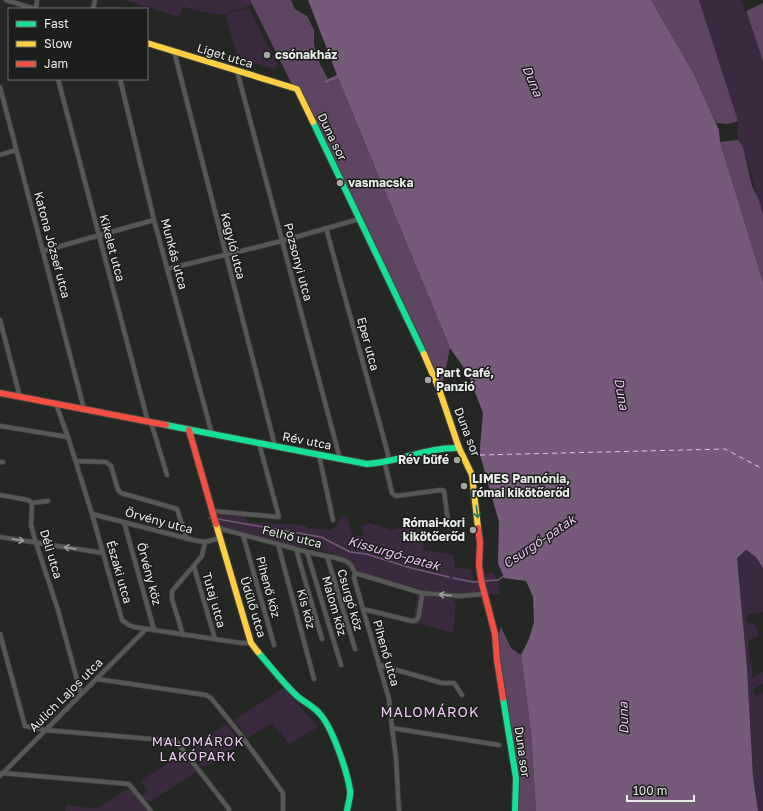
<svg xmlns="http://www.w3.org/2000/svg" width="763" height="811" font-family="'Golos Text',sans-serif">
<style>
.green{fill:#3b293f}
.forest{fill:#5e4562}
.water{fill:#755a7a}
.lines{fill:none;stroke-linecap:round;stroke-linejoin:round}
.stream{stroke:#755a7a;stroke-width:1.5}
.ferry{stroke:#efbdf8;stroke-width:1;stroke-dasharray:5 4;stroke-linecap:butt}
.street-casing{stroke:#424442;stroke-width:5.5}
.fast-casing{stroke:#424442;stroke-width:8}
.slow-casing{stroke:#424442;stroke-width:8}
.jam-casing{stroke:#424442;stroke-width:8}
.street{stroke:#565756;stroke-width:4}
.fast{stroke:#16e098;stroke-width:6}
.slow{stroke:#ffcf43;stroke-width:6}
.jam{stroke:#f24e42;stroke-width:6}
.oneway{stroke:#187f59}
.oneway2{stroke:#a0a2a0}
.poi-dot{fill:#a4a7a4;stroke:#1b1e1a;stroke-width:1.5}
.labels{text-anchor:middle;stroke-width:3;stroke-linejoin:round;paint-order:stroke}
.poi-label{font-size:12px;font-weight:bold;fill:#e9ece9;stroke:#1b1e1a;text-anchor:start}
.street-label{font-size:12px;fill:#e9ece9;stroke:#1b1e1a}
.water-label{font-size:13px;font-style:italic;fill:#efbdf8;stroke:#1b1e1a}
.neighbourhood-label{font-size:13px;letter-spacing:1px;fill:#f1c7f8;stroke:#1b1e1a}
.quarter-label{font-size:14px;letter-spacing:1px;fill:#f1c7f8;stroke:#1b1e1a}
</style>
<rect width="100%" height="100%" fill="#252724"/>
<g class="green">
<path d="M124 0H250L253 5 220 15 193 10 183 6 179 17Z"/>
<path d="M699 0H741L763 61V215L743 147 738 140V121Z"/>
<path d="M249 8 278 65 274 69 238 58 225 14Z"/>
<path d="M215 514 244 516 248 522 302 525 309 528 332 530 340 522V516L347 517 353 536H364L361 526 370 523 392 530 401 528 421 530 424 550 454 555V566L456 568 471 569 473 580H477L483 577 484 574 493 572 499 583 500 594 496 595 477 592 456 593 425 590 361 572 348 560 336 555 317 549 286 544 218 525Z"/>
<path d="M745 550 756 557 763 568V612L747 615V622L755 624 759 635 749 641C747 647 752 669 753 677L763 672V684L754 689 755 696 763 693V811H758L753 777 747 668 737 558Z"/>
<path d="M418 594 452 599 456 603 453 633 412 622Z"/>
<path d="M284 688 318 727 289 744 272 723 248 738 234 720Z"/>
<path d="M226 724 242 743 203 768 198 761 199 760 192 751 190 752 189 751Z"/>
<path d="M178 756 183 763 187 760 196 772 148 803 143 795 148 791 141 781Z"/>
<path d="M129 788 147 811H65L66 805 97 809Z"/>
</g>
<g class="forest">
<path d="M250 0H291L295 9 307 16 314 30V45L320 64 328 79 324 81 325 84 338 78 450 348 442 387Z"/>
<path d="M651 0H699L738 121 728 124 716 123 693 72Z"/>
<path d="M763 3V61L746 11Z"/>
<path d="M738 140 743 147 752 186 759 200 763 215V282L720 142Z"/>
<path d="M501 627 511 648 521 655 531 732 536 811H519L518 780 496 643Z"/>
</g>
<path class="water" d="M308 0H651L693 72 719 130 720 142 763 282V568L756 557 746 550 737 558 747 668 753 777 758 811H536L531 732 521 655 529 639 534 622 533 597 526 581 504 578 498 563 499 522 480 455V447L483 413 468 374 450 348 338 78 325 84 324 81 337 75Z"/>
<g class="lines">
<g class="stream">
<path d="M209 518H211"/>
<path d="M218 519 321 537 350 552 366 554 411 568 449 577"/>
<path d="M453 578 473 582H479"/>
<path d="M483 581 498 580 504 576"/>
</g>
<path class="ferry" d="M480 455 725 449 763 469"/>
<g class="street-casing">
<g id="street">
<path d="M6 0 35 9"/>
<path d="M36 9 37 0"/>
<path d="M93 9 95 0"/>
<path d="M174 51 275 446"/>
<path d="M237 71 340 459"/>
<path d="M58 79 148 422"/>
<path d="M120 79 154 220 212 434"/>
<path d="M0 87 84 409"/>
<path d="M0 155 16 150"/>
<path d="M326 228 388 454V460L385 464 392 493 396 496 441 490 444 491 448 521"/>
<path d="M43 251 154 220"/>
<path d="M167 269 282 241 359 219"/>
<path d="M0 320 20 397"/>
<path d="M56 404 68 437 92 514 122 620 129 625 134 627 241 643H251"/>
<path d="M151 422 167 475"/>
<path d="M0 426 68 437"/>
<path d="M319 455 333 520"/>
<path d="M76 461 106 462 111 466 118 490 121 493 177 509 187 539"/>
<path d="M0 462H3"/>
<path d="M0 495 28 500 32 503 48 501"/>
<path d="M32 503 31 525 36 543 58 610 81 694"/>
<path d="M213 511 279 517 259 443"/>
<path d="M92 514 193 540 205 542 221 538"/>
<path d="M124 522 154 630"/>
<path d="M218 528 307 552 336 558 346 561 351 565 355 573"/>
<path d="M243 535 274 645"/>
<path d="M0 537 103 553"/>
<path d="M278 544 314 679"/>
<path d="M296 549 322 639"/>
<path d="M307 552 341 665"/>
<path d="M327 556 355 649"/>
<path d="M194 567 215 639"/>
<path d="M355 573 354 578 389 699 392 728 396 758 399 811"/>
<path d="M355 573 422 593 459 596 484 594"/>
<path d="M363 609 412 621C415 621 416 621 418 618 419 616 422 596 422 593"/>
<path d="M0 634 25 726 45 730 176 741 229 809V811"/>
<path d="M183 635 172 599V591L202 556 205 542"/>
<path d="M379 665 442 683H454L462 695"/>
<path d="M97 679 206 695 211 698 241 735 283 793V811"/>
<path d="M392 728 499 745"/>
<path d="M2 773 129 784 151 811"/>
<path d="M0 776 146 629"/>
</g>
</g>
<g class="fast-casing">
<g id="fast">
<path d="M313 122 424 354"/>
<path d="M166 425 367 464C399 462 427 447 459 448"/>
<path d="M258 652C271 667 283 683 297 696 304 702 313 706 319 713 332 726 347 771 350 790 351 796 348 804 347 811"/>
<path d="M503 698 516 778 515 811"/>
</g>
</g>
<g class="slow-casing">
<g id="slow">
<path d="M147 43 297 89 313 122"/>
<path d="M424 354 439 389 459 448 472 475 478 528"/>
<path d="M216 524 251 643 258 652"/>
</g>
</g>
<g class="jam-casing">
<g id="jam">
<path d="M0 393 166 425"/>
<path d="M189 430 216 524"/>
<path d="M478 528 480 542 479 566 482 584 495 634 497 660 503 698"/>
</g>
</g>
<use href="#street" class="street"/>
<use href="#fast" class="fast"/>
<use href="#slow" class="slow"/>
<use href="#jam" class="jam"/>
</g>
<defs><path id="oneway-shaft" d="M-6 0H5M1.5-3L5.5 0L1.5 3" fill="none" stroke-width="1.6" stroke-linecap="round" stroke-linejoin="round"/></defs>
<use class="oneway" href="#oneway-shaft" transform="translate(477 512) rotate(84)"/>
<g class="oneway2">
<use href="#oneway-shaft" transform="translate(18 540) rotate(9)"/>
<use href="#oneway-shaft" transform="translate(70 548) rotate(-171)"/>
<use href="#oneway-shaft" transform="translate(445 595) rotate(-175)"/>
</g>
<g class="poi-dot">
<circle cx="267" cy="55" r="4"/>
<circle cx="340" cy="183" r="4"/>
<circle cx="428" cy="380" r="4"/>
<circle cx="457" cy="460" r="4"/>
<circle cx="464" cy="486" r="4"/>
<circle cx="473" cy="530" r="4"/>
</g>
<g class="labels">
<g class="poi-label">
<text x="275" y="59">csónakház</text>
<text x="348" y="187">vasmacska</text>
<text x="436" y="377">Part Café,<tspan x="436" dy="14">Panzió</tspan></text>
<text x="449" y="464" text-anchor="end">Rév büfé</text>
<text x="472" y="483">LIMES Pannónia,<tspan x="472" dy="14">római kikötőerőd</tspan></text>
<text x="465" y="527" text-anchor="end">Római-kori<tspan x="465" dy="14">kikötőerőd</tspan></text>
</g>
<g class="street-label">
<text transform="translate(225 56) rotate(17)" y="4">Liget utca</text>
<text transform="translate(332 137) rotate(64)" y="4">Duna sor</text>
<text transform="translate(52 245) rotate(75)" y="4">Katona József utca</text>
<text transform="translate(233 246) rotate(76)" y="4">Kagyló utca</text>
<text transform="translate(112 248) rotate(75)" y="4">Kikelet utca</text>
<text transform="translate(174 254) rotate(75)" y="4">Munkás utca</text>
<text transform="translate(298 262) rotate(75)" y="4">Pozsonyi utca</text>
<text transform="translate(368 344) rotate(75)" y="4">Eper utca</text>
<text transform="translate(467 432) rotate(69)" y="4">Duna sor</text>
<text transform="translate(307 441) rotate(11)" y="4">Rév utca</text>
<text transform="translate(159 521) rotate(15)" y="4">Örvény utca</text>
<text transform="translate(292 537) rotate(14)" y="4">Felhő utca</text>
<text transform="translate(51 554) rotate(73)" y="4">Déli utca</text>
<text transform="translate(119 572) rotate(74)" y="4">Északi utca</text>
<text transform="translate(149 574) rotate(75)" y="4">Örvény köz</text>
<text transform="translate(268 587) rotate(75)" y="4">Pihenő köz</text>
<text transform="translate(214 600) rotate(74)" y="4">Tutaj utca</text>
<text transform="translate(350 600) rotate(74)" y="4">Csurgó köz</text>
<text transform="translate(334 606) rotate(74)" y="4">Malom köz</text>
<text transform="translate(253 607) rotate(73)" y="4">Üdülő utca</text>
<text transform="translate(306 609) rotate(75)" y="4">Kis köz</text>
<text transform="translate(386 653) rotate(74)" y="4">Pihenő utca</text>
<text transform="translate(66 695) rotate(-45)" y="4">Aulich Lajos utca</text>
<text transform="translate(522 752) rotate(82)" y="4">Duna sor</text>
</g>
<g class="water-label">
<text transform="translate(533 81) rotate(67)" y="5">Duna</text>
<text transform="translate(622 394) rotate(80)" y="5">Duna</text>
<text transform="translate(539 541) rotate(-34)" y="5">Csurgó-patak</text>
<text transform="translate(394 553) rotate(16)" y="5">Kissurgó-patak</text>
<text transform="translate(623 718) rotate(-92)" y="5">Duna</text>
</g>
<g class="neighbourhood-label">
<text x="198" y="746">MALOMÁROK<tspan x="198" dy="15">LAKÓPARK</tspan></text>
</g>
<g class="quarter-label">
<text x="430" y="717">MALOMÁROK</text>
</g>
</g>
<rect x="8" y="8" width="140" height="72" fill="#1b1e1a" stroke="#6d706d"/>
<rect x="16" y="21" width="20" height="6" fill="#16e098" stroke="#6d706d"/>
<text x="44" y="28" font-size="12" fill="#e9ece9">Fast</text>
<rect x="16" y="41" width="20" height="6" fill="#ffcf43" stroke="#6d706d"/>
<text x="44" y="48" font-size="12" fill="#e9ece9">Slow</text>
<rect x="16" y="61" width="20" height="6" fill="#f24e42" stroke="#6d706d"/>
<text x="44" y="68" font-size="12" fill="#e9ece9">Jam</text>
<path d="M627 795v6h67v-6" fill="none" stroke="#e9ece9" stroke-width="2"/>
<text x="633" y="795" font-size="12" fill="#e9ece9" stroke="#1b1e1a" stroke-width="3" paint-order="stroke">100 m</text>
</svg>
